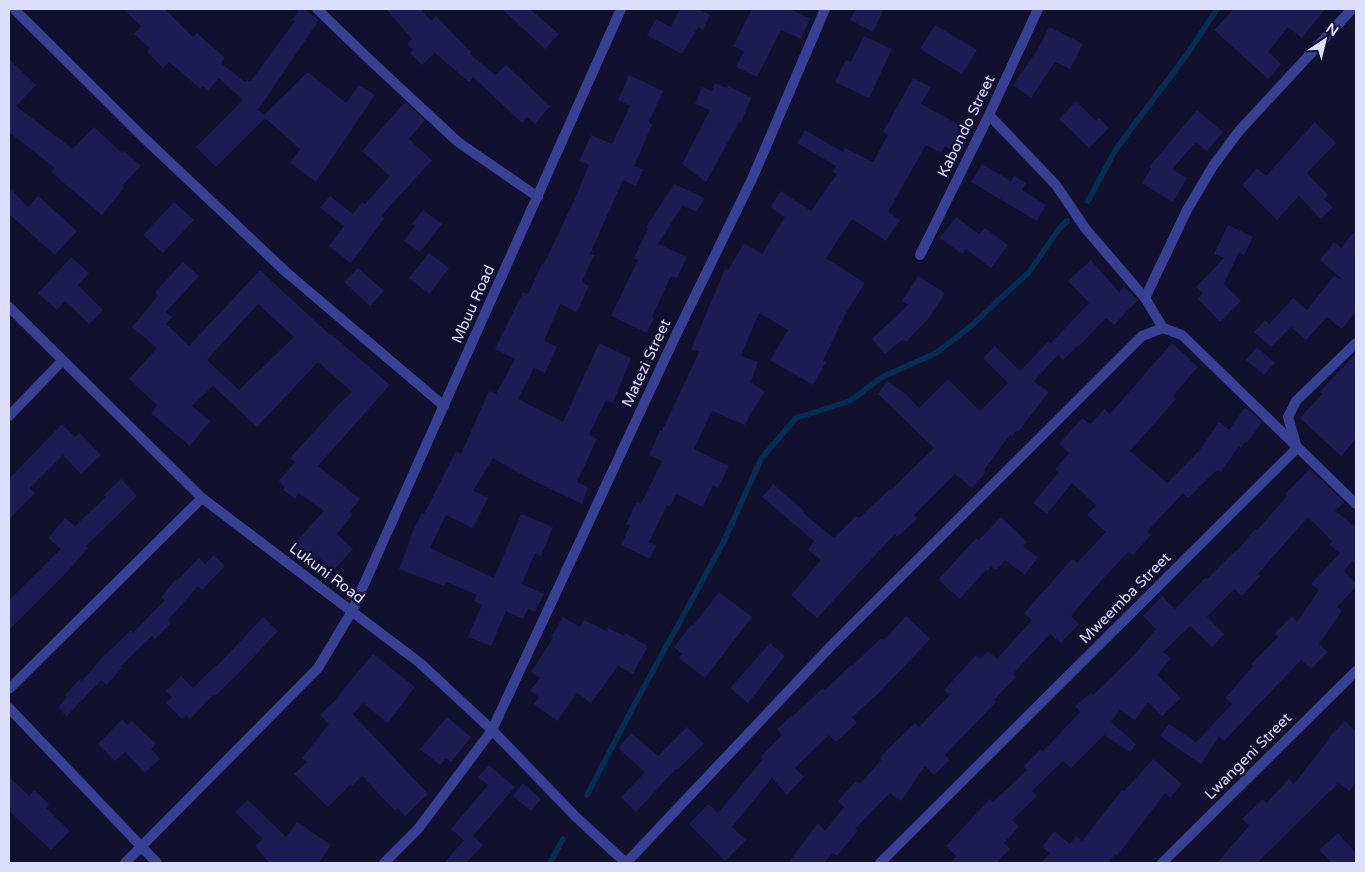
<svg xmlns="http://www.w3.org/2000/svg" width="1365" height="872" font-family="'Varela Round',sans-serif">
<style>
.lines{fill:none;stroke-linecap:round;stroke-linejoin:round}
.stream{stroke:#072c52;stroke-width:5.5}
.building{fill:#1e1a52;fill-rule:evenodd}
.minor{stroke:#374092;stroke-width:10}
.labels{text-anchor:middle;stroke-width:5;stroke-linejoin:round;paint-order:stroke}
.street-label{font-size:15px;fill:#dedfff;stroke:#11102f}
</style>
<rect width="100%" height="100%" fill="#11102f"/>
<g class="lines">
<g class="stream">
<path d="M1088 201 1116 149 1188 53 1217 9"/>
<path d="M587 795 632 709 723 543 761 459 796 418 850 401 882 377 936 353 971 326 1029 272 1059 229 1067 221"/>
<path d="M550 863 563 839"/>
</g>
</g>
<g class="building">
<path d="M123 9H165L193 37 197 33 225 58 221 63 245 82 247 80 250 82 295 21 292 20 300 9H304L319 20 258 110 264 115 308 72 346 103 359 85 375 95 316 182 290 163 300 149 265 118 216 167 196 147 243 100 219 78 208 91 203 86 201 89 169 62 163 68 147 52 150 48 134 34 141 26Z"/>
<path d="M386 9H421L431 21 436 16 471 52 470 54 495 75 506 65 550 106 535 124 527 117 522 123 473 77 469 82 435 53 422 65 410 53 413 50 407 44 412 39Z"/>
<path d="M502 9H530L559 34 545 49Z"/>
<path d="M680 9H697L710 15 703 30 698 27 682 54 647 35 656 19 671 27Z"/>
<path d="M752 9H789L810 18 801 39 781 30 757 77 736 67 744 51 733 46Z"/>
<path d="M856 9H884L873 32 850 20Z"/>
<path d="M1234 9H1325L1302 38 1288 27 1268 52 1281 64 1268 79 1214 30Z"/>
<path d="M935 25 977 50 962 74 920 49Z"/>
<path d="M1049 27 1083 44 1070 69 1055 62 1031 98 1013 85 1038 49Z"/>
<path d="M864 36 892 49 869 98 835 82 846 60 851 62Z"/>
<path d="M9 59 36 85 16 106 73 149 94 127 122 153 124 151 141 166 122 186 124 188 102 215 51 172 55 168 9 132Z"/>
<path d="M629 75 663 91 649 122 652 125 634 166 643 170 636 186 623 180 590 254 594 255 582 282 589 286 577 312 560 304 544 341 557 347 545 373 534 368 518 399 563 422 599 343 631 358 613 403 606 400 589 435 597 439 577 482 588 487 582 504 526 477 493 458 473 491 488 498 473 528 446 515 430 548 494 578 521 514 553 527 541 556 535 553 522 584 544 594 535 612 528 609 523 619 506 611 491 646 468 637 482 605 474 601 477 595 446 582 444 586 399 569 411 538 410 537 422 513 424 514 456 451 461 454 489 391 496 394 515 359 495 349 523 292 528 294 542 264H544L576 196 589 165 579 161 591 135 612 144 630 106 618 100Z"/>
<path d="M913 78 931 87 921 104 969 130 956 153 945 146 941 153 926 145 888 212 900 220 886 241 852 219 826 258 865 283 845 315 823 361 826 362 813 385 770 360 788 330 759 313 741 356 758 362 751 382 765 392 752 411 745 425 712 411 694 449 729 466 718 488 713 485 703 507 676 494 670 507 667 505 649 542 656 546 650 559 621 545 630 525 626 524 637 502 641 504 662 461 649 455 660 430 662 431 699 352 691 349 725 269 728 270 744 243 762 254 785 217 770 207 781 191 811 211 837 174 833 172 836 166 797 143 805 130 843 152 845 148 873 162 888 135 883 132Z"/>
<path d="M715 83 727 88 728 85 751 98 741 123 739 122 706 182 682 164 710 110 695 104 702 87 712 91Z"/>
<path d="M1076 101 1096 121 1099 118 1109 128 1089 148 1059 119Z"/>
<path d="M405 102 425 120 409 139 432 160 381 216 384 219 351 263 329 246 344 226 320 208 330 196 353 214 362 202 365 204 390 176 362 151Z"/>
<path d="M1197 110 1223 132 1207 151 1196 142 1172 169 1187 178 1173 202 1142 183 1151 168 1149 167Z"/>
<path d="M1315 122 1336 143 1307 173 1328 195 1324 199 1333 207 1321 219 1299 196 1277 220 1242 185 1257 168 1266 176Z"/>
<path d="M982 164 1011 181 1014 176 1026 183 1022 190 1046 205 1037 221 971 182Z"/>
<path d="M674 184 705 198 696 212 683 205 658 244 687 257 677 278 671 276 652 317 654 318 647 333 611 316 638 260 634 258 648 228 646 227Z"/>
<path d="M9 187 28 207 38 196 77 231 55 255 9 214Z"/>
<path d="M174 202 194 220 163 253 143 235Z"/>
<path d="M423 210 442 224 420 252 404 241 415 226 412 224Z"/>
<path d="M956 217 979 234 985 228 1008 245 991 268 966 249 962 254 940 238Z"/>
<path d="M1228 225 1253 237 1244 255 1239 252 1224 284 1241 301 1220 322 1198 299 1203 293 1196 287 1224 258 1214 254Z"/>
<path d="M1356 229V311L1342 329 1327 317 1306 340 1291 327 1271 347 1254 332 1265 320 1269 324 1293 298 1307 310 1334 276 1343 280 1320 260 1334 242 1341 248Z"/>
<path d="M429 253 449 268 429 294 409 278Z"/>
<path d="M71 257 89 273 78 285 103 310 89 324 65 301 57 310 38 293Z"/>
<path d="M1091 260 1119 292 1124 287 1138 300 1114 325 1106 318 1078 347 1077 346 1063 360 1058 355 1034 381 1049 392 1018 432 1016 431 1012 436 1010 435 984 470 986 472 972 488 955 474 914 515 917 519 897 537 895 534 817 618 791 595 821 560 808 550 814 541 762 497 773 484 804 511 803 513 834 538 856 516 859 518 890 489 891 490 934 448 878 394 887 381 906 394 919 408 948 379 980 411 1008 383 983 358 995 346 1020 371 1049 341 1051 343 1089 303 1068 281Z"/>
<path d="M183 262 199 276 166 312 172 317 166 324 189 346 260 270 330 335 331 334 390 385 318 466 360 499 349 513 352 515 337 534 353 549 333 571 317 556 307 567 288 550 324 511 299 493 295 499 283 490 285 487 279 481 295 462 290 458 338 405 352 392 318 362 257 427 213 386 192 406 210 421 190 446 151 413 157 405 129 379 157 348 132 327 158 296 155 292ZM258 304 294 337 239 390 207 360Z"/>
<path d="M358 268 384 291 370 306 344 282Z"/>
<path d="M918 276 945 293 929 318 906 342 903 339 885 354 872 339 908 305 902 301Z"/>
<path d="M1172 343 1198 367 1173 396 1176 399 1130 451 1167 483 1199 451 1219 422 1229 430 1245 407 1262 422 1247 443 1245 442 1241 448 1239 446 1221 472 1217 470 1188 498 1183 493 1147 532 1151 535 1133 555 1128 552 1099 583 1071 616 1079 624 1061 643 1050 634 1013 674 1016 677 994 700 996 702 945 755 950 760 934 775 925 766 901 801 890 793 855 829 858 830 837 856 832 853 824 863H788L818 823 825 831 844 807 838 801 856 781 860 784 882 759 880 757 915 723 919 727 950 695 944 690 976 655 980 659 988 651 997 659 1032 620 1024 613 1072 559 1077 563 1106 532 1087 515 1096 505 1072 483 1047 514 1033 503 1059 472 1055 469 1069 453 1059 444 1082 418 1090 424 1104 409 1110 414Z"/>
<path d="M1257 347 1275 363 1264 375 1246 360Z"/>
<path d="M1356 353V439L1341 456 1300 418 1322 394 1320 392Z"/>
<path d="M62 424 75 437 80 433 101 455 81 474 63 455 30 488 35 493 9 519V479Z"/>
<path d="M1310 469 1344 502 1335 511 1356 527V564L1352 561 1344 572 1356 583V587L1337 607 1342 611 1319 644 1328 652 1311 669 1301 660 1224 741 1219 737 1201 764 1160 736 1169 724 1196 742 1232 704 1225 698 1253 666 1251 664 1278 637 1275 633 1292 616 1297 622 1319 590 1311 584 1340 553 1329 545 1332 541 1308 517 1258 574 1260 576 1242 596 1234 589 1207 617 1224 634 1212 647 1190 626 1163 652 1171 658 1157 675 1181 698 1162 716 1148 702 1135 720 1120 710 1111 722 1136 744 1130 752 1104 735 1071 768 1063 761 1032 791 1037 796 1012 820 1019 826 1004 843 1010 849 996 863H950L956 856 946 846 990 799 993 802 1027 770 1023 767 1041 749 1043 751 1080 712 1075 706 1091 693 1093 695 1134 655 1156 629 1143 616 1162 596 1175 609 1205 578 1207 579 1235 551 1236 552 1255 529 1257 530 1287 496 1285 494Z"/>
<path d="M121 479 137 496 86 546 88 548 68 571 9 630V600L61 549 48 538 65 518 75 526 106 497 104 495Z"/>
<path d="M1001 517 1027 542 1023 546 1038 557 1025 575 1005 560 996 570 991 567 988 571 986 570 960 599 938 580 976 538 979 540Z"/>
<path d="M214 555 225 566 202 590 198 586 168 620 171 623 155 639 152 636 120 667 122 668 107 685 101 680 67 716 58 708 67 697 65 695 80 679 82 681 105 654H106L131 630 133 633 165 600 161 597 175 580 177 581 199 558 205 564Z"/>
<path d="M719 592 752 617 705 678 679 658 682 654 674 647 691 625 693 626Z"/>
<path d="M906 616 930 639 878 694 852 717 857 723 836 742 829 735 795 768 804 777 787 795 772 778 732 827 746 840 725 861 689 824 708 804 718 813 763 759 761 756 782 735 777 729 791 716 792 717 823 688 825 690 851 665 852 666 881 638 884 640Z"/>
<path d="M263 617 278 631 240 672 215 696 213 695 190 719 186 715 182 719 166 703 172 697 166 691 181 676 193 688 215 666 216 667Z"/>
<path d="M563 617 580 627 584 620 607 631 608 628 624 636 625 633 648 646 633 674 618 666 591 703 577 693 557 721 534 704 539 697 530 691 540 678 531 672 553 638 551 637Z"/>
<path d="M770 643 785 656 748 703 730 688Z"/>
<path d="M373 654 415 687 388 723 363 703 353 714 428 794 405 816 398 808 395 811 362 776 352 786 350 785 328 807 294 774 307 762 302 758 329 724 320 715 339 697 338 696Z"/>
<path d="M447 717 471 737 451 762 446 758 440 765 420 749Z"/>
<path d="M122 719 127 725 132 721 156 744 151 749 160 759 145 773 125 752 115 761 98 744Z"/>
<path d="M1345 721 1356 731V782L1350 791 1338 783 1331 792 1330 791 1257 863H1217L1249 826 1242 819 1263 799 1266 803 1289 779 1294 784 1329 739 1328 738Z"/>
<path d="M687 727 704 744 677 770 676 769 636 812 621 797 645 772 618 748 631 733 658 756Z"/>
<path d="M1153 759 1182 784 1170 798 1165 793 1117 856 1115 854 1108 863H1041L1050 853 1042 847 1054 831 1070 844 1076 836 1082 841 1122 790 1124 791Z"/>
<path d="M489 765 515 787 473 836 483 845 466 863H444L464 840 451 829 488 785 478 777Z"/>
<path d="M9 777 29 796 34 790 49 804 46 808 70 831 51 850 9 811Z"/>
<path d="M523 783 541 799 531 811 513 796Z"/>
<path d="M248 800 286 837 297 822 331 845 319 863H269L255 846 263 839 235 812Z"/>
<path d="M1338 833 1356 853V863H1332L1319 850Z"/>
</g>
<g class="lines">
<g class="minor">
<path d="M14 9 143 137 286 272 444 406"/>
<path d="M317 9 370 60 458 142 538 197"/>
<path d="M989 115 1056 185 1085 228 1145 298 1163 328"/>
<path d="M920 255 989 115 1038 9"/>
<path d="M1145 298 1187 210 1213 166 1239 131 1352 9"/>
<path d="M9 307 202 498 420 663 492 730 576 817 626 863"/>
<path d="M9 416 62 361"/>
<path d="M9 689 202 498"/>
<path d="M9 708 157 863"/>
<path d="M125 863 318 668 352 611 621 9"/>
<path d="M384 863 418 829 492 730 675 337 752 179 825 9"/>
<path d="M626 863 831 646 1142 336 1163 328 1182 335 1356 504"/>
<path d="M880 863 1297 448 1288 417 1296 401 1356 343"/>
<path d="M1162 863 1356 671"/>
</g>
</g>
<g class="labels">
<g class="street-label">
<text transform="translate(966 126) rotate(-64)" y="5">Kabondo Street</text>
<text transform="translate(473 304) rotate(-66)" y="5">Mbuu Road</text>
<text transform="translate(646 363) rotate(-65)" y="5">Matezi Street</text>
<text transform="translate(327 573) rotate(37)" y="5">Lukuni Road</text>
<text transform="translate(1125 598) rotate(-45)" y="5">Mweemba Street</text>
<text transform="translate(1248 756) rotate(-45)" y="5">Lwangeni Street</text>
</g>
</g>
<rect width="1365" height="872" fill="none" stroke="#dedfff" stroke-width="20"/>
<g transform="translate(1325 40) rotate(35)" stroke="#11102f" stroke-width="4" paint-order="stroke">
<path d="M0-4L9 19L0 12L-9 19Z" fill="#dedfff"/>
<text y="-8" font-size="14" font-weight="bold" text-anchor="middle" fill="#dedfff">N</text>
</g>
</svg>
